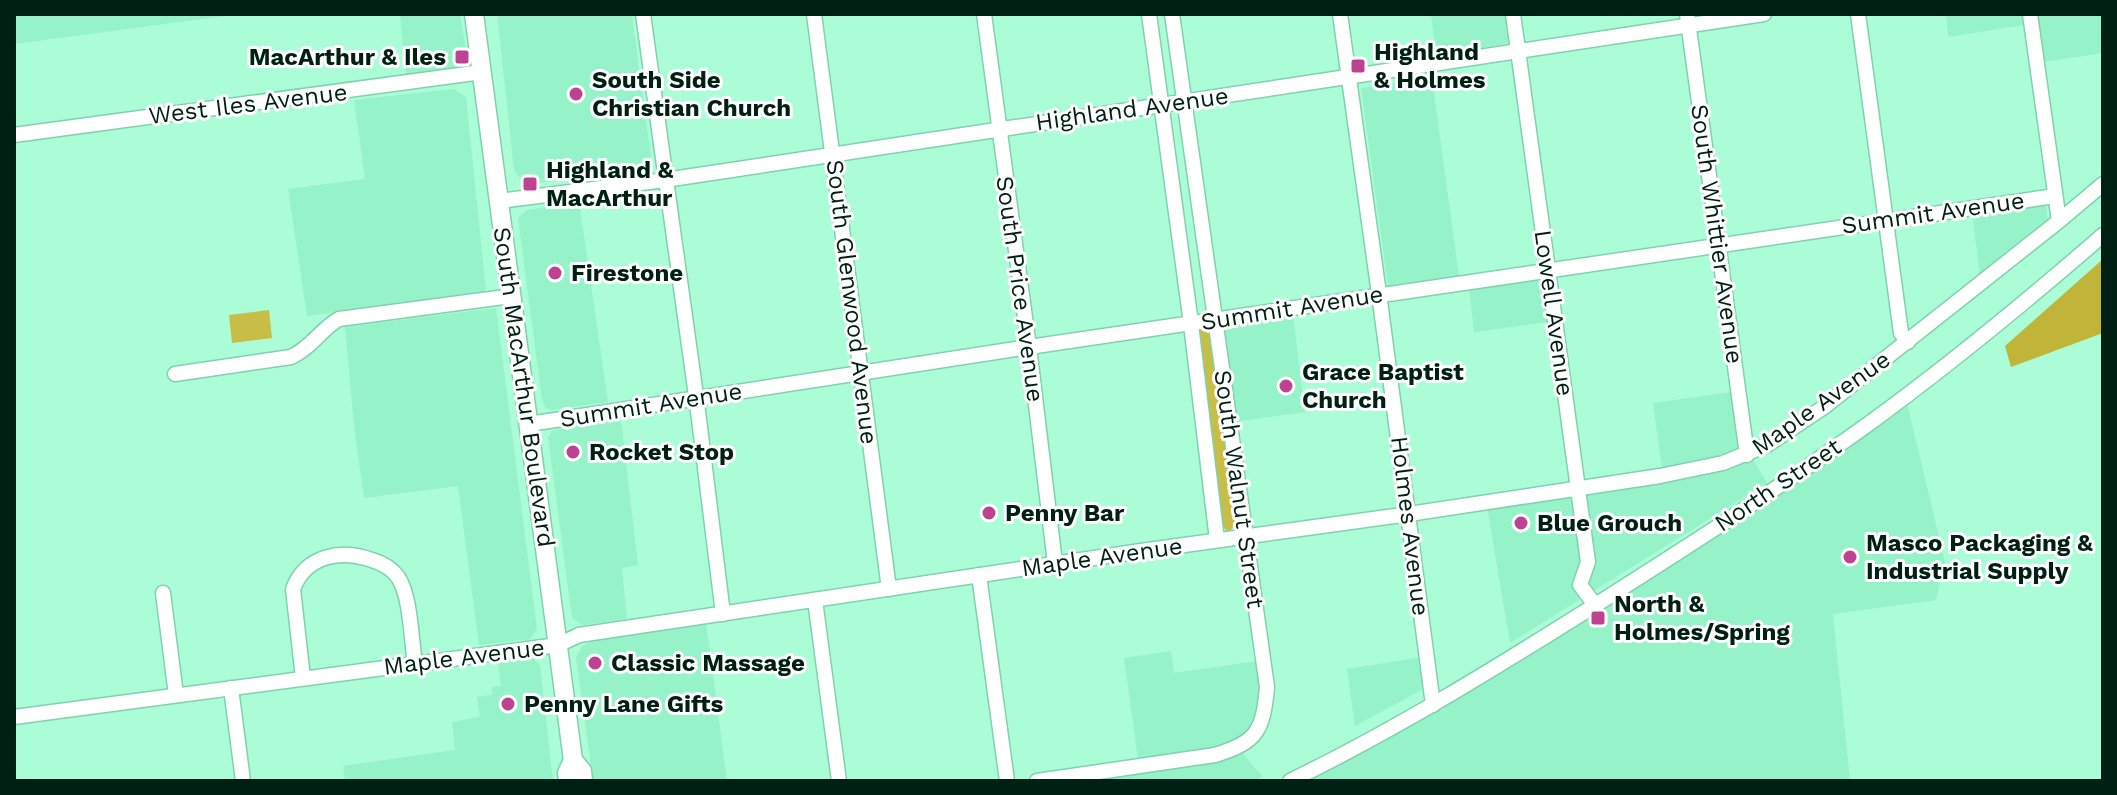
<svg xmlns="http://www.w3.org/2000/svg" width="2117" height="795" font-family="'Work Sans',sans-serif">
<style>
.built{fill:#95f2c9}
.green{fill:#c8bd47}
.forest{fill:#c0b538}
.lines{fill:none;stroke-linecap:round;stroke-linejoin:round}
.minor-casing{stroke:#7fd2ad;stroke-width:17}
.major-casing{stroke:#7fd2ad;stroke-width:21}
.minor{stroke:#fff;stroke-width:14}
.major{stroke:#fff;stroke-width:18}
.poi-dot{fill:#bd4292;stroke:#fff;stroke-width:3}
.labels{text-anchor:middle;stroke-width:6;stroke-linejoin:round;paint-order:stroke}
.poi-label{font-size:24px;font-weight:bold;fill:#002013;stroke:#fff;text-anchor:start}
.street-label{font-size:24px;fill:#002013;stroke:#fff}
</style>
<rect width="100%" height="100%" fill="#aafdd7"/>
<g class="built">
<path d="M14 14H240L14 44Z"/>
<path d="M400 14H460L466 50 465 61 457 67 406 76Z"/>
<path d="M497 14H632L653 174 597 177 524 184 514 170Z"/>
<path d="M1431 14H1506L1509 43 1436 56Z"/>
<path d="M1946 14H2023L2025 25 1948 37Z"/>
<path d="M2036 14H2103V53L2043 62Z"/>
<path d="M1432 78 1459 276 1388 286 1361 88Z"/>
<path d="M454 89 466 97 486 291 307 316 288 189 365 179 354 100Z"/>
<path d="M579 202 608 402 552 410 546 408 542 400 518 218 527 210Z"/>
<path d="M2046 203 2048 221 1980 275 1972 213Z"/>
<path d="M1537 278 1542 280 1549 322 1474 332 1469 287Z"/>
<path d="M496 308 537 629 530 639 479 645 458 486 364 498 354 426 345 327Z"/>
<path d="M1293 315 1305 412 1234 422 1221 325Z"/>
<path d="M1731 392 1738 453 1662 468 1653 403Z"/>
<path d="M1907 403 1945 562 1936 600 1833 614 1850 781H1306L1440 708 1593 616 1775 497Z"/>
<path d="M621 420 638 565 622 568 627 619 582 625 572 618 548 437 553 430Z"/>
<path d="M1754 461 1767 483 1510 643 1487 506 1692 476Z"/>
<path d="M706 622 727 781H593L576 657 582 647 592 640Z"/>
<path d="M1171 651 1174 673 1258 661 1261 686 1259 713 1247 737 1213 750 1138 759 1124 658Z"/>
<path d="M1422 657 1427 687 1355 726 1347 669Z"/>
<path d="M533 658 540 665 553 781H345L343 766 455 750 452 722 480 717 477 697 492 695V687L501 686 498 662Z"/>
<path d="M1241 752 1263 777 1253 781H1091V780L1220 762Z"/>
</g>
<g class="green">
<path d="M269 310 272 338 232 343 229 315Z"/>
<path d="M1202 328H1206L1211 332 1237 521 1231 530 1227 531 1220 524 1196 336Z"/>
</g>
<path class="forest" d="M2103 259V333L2011 367 2005 346Z"/>
<g class="lines">
<g class="minor-casing">
<g id="minor">
<path d="M643 14 697 403 723 614"/>
<path d="M814 14 889 589"/>
<path d="M984 14 1029 347 1055 563"/>
<path d="M1149 14 1190 316 1217 540"/>
<path d="M1340 14 1380 301 1433 705"/>
<path d="M1513 14 1588 562 1580 585 1595 605"/>
<path d="M1687 14 1747 455"/>
<path d="M1858 14 1901 333 1908 342"/>
<path d="M2030 14 2059 221"/>
<path d="M14 135 482 72"/>
<path d="M499 201 665 180 1764 14"/>
<path d="M175 374 291 357C311 348 321 329 339 319L512 296"/>
<path d="M529 424 1029 347 2055 196"/>
<path d="M979 575 1007 781"/>
<path d="M163 593 176 695"/>
<path d="M815 600 839 781"/>
<path d="M303 678 293 589C306 555 341 549 372 560 382 563 392 569 398 577 411 597 411 639 415 663"/>
<path d="M231 688 243 781"/>
<path d="M14 717 558 645 579 635 1141 551 1409 514 1660 476 1723 463 1767 445 1824 407 2059 221 2103 184"/>
<path d="M1037 781 1215 755C1258 742 1263 730 1267 687L1172 14"/>
<path d="M1290 781C1399 728 1502 664 1605 599 1693 543 1782 486 1867 425 1948 366 2027 301 2103 235"/>
</g>
</g>
<g class="major-casing">
<g id="major">
<path d="M474 14 573 760 582 771 583 781"/>
<path d="M568 781 567 773 573 760"/>
</g>
</g>
<use href="#minor" class="minor"/>
<use href="#major" class="major"/>
</g>
<g class="poi-dot">
<rect x="454" y="49" width="16" height="16" rx="4"/>
<rect x="1350" y="58" width="16" height="16" rx="4"/>
<circle cx="576" cy="94" r="8"/>
<rect x="522" y="176" width="16" height="16" rx="4"/>
<circle cx="555" cy="273" r="8"/>
<circle cx="1286" cy="386" r="8"/>
<circle cx="573" cy="452" r="8"/>
<circle cx="989" cy="513" r="8"/>
<circle cx="1521" cy="523" r="8"/>
<circle cx="1850" cy="557" r="8"/>
<rect x="1590" y="610" width="16" height="16" rx="4"/>
<circle cx="595" cy="663" r="8"/>
<circle cx="508" cy="704" r="8"/>
</g>
<g class="labels">
<g class="poi-label">
<text x="1374" y="60">Highland<tspan x="1374" dy="28">&amp; Holmes</tspan></text>
<text x="446" y="65" text-anchor="end">MacArthur &amp; Iles</text>
<text x="592" y="88">South Side<tspan x="592" dy="28">Christian Church</tspan></text>
<text x="546" y="178">Highland &amp;<tspan x="546" dy="28">MacArthur</tspan></text>
<text x="571" y="281">Firestone</text>
<text x="1302" y="380">Grace Baptist<tspan x="1302" dy="28">Church</tspan></text>
<text x="589" y="460">Rocket Stop</text>
<text x="1005" y="521">Penny Bar</text>
<text x="1537" y="531">Blue Grouch</text>
<text x="1866" y="551">Masco Packaging &amp;<tspan x="1866" dy="28">Industrial Supply</tspan></text>
<text x="1614" y="612">North &amp;<tspan x="1614" dy="28">Holmes/Spring</tspan></text>
<text x="611" y="671">Classic Massage</text>
<text x="524" y="712">Penny Lane Gifts</text>
</g>
<g class="street-label">
<text transform="translate(248 104) rotate(-7)" y="8">West Iles Avenue</text>
<text transform="translate(1132 109) rotate(-8)" y="8">Highland Avenue</text>
<text transform="translate(1933 213) rotate(-8)" y="8">Summit Avenue</text>
<text transform="translate(1717 234) rotate(82)" y="8">South Whittier Avenue</text>
<text transform="translate(1020 289) rotate(82)" y="8">South Price Avenue</text>
<text transform="translate(852 302) rotate(83)" y="8">South Glenwood Avenue</text>
<text transform="translate(1292 308) rotate(-9)" y="8">Summit Avenue</text>
<text transform="translate(1554 313) rotate(82)" y="8">Lowell Avenue</text>
<text transform="translate(524 387) rotate(82)" y="8">South MacArthur Boulevard</text>
<text transform="translate(1821 403) rotate(-35)" y="8">Maple Avenue</text>
<text transform="translate(651 405) rotate(-9)" y="8">Summit Avenue</text>
<text transform="translate(1778 485) rotate(-34)" y="8">North Street</text>
<text transform="translate(1239 489) rotate(82)" y="8">South Walnut Street</text>
<text transform="translate(1410 526) rotate(83)" y="8">Holmes Avenue</text>
<text transform="translate(1102 557) rotate(-8)" y="8">Maple Avenue</text>
<text transform="translate(464 657) rotate(-7)" y="8">Maple Avenue</text>
</g>
</g>
<rect width="2117" height="795" fill="none" stroke="#002013" stroke-width="32"/>
</svg>
